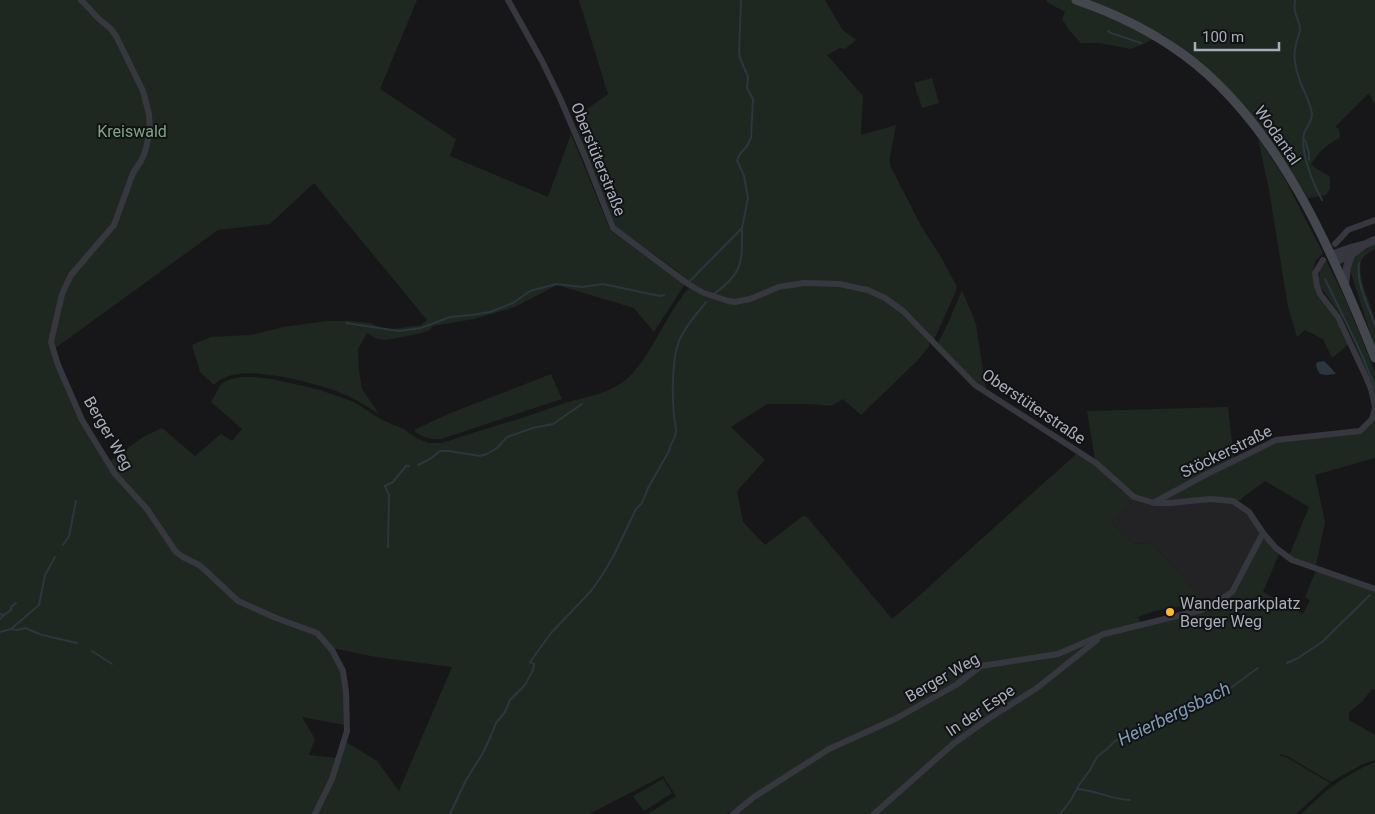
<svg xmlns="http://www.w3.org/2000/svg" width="1375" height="814" font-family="Roboto,sans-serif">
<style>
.built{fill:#232326}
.green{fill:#1e2820}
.water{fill:#2b363f}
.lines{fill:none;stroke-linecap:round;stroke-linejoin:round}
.stream{stroke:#2b363f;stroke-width:2}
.minor{stroke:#37383f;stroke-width:6}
.tertiary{stroke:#37383f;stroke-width:8}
.secondary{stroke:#45474f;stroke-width:9}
.poi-dot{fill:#ffbb29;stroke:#121214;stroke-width:2}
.labels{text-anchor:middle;stroke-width:4;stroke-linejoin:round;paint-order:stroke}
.park-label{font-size:16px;fill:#7da780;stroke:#121214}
.street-label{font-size:16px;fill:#a8adba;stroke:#121214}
.poi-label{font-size:16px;fill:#a8adba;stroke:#121214;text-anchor:start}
.water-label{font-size:18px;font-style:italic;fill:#7c9bb8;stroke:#121214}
</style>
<rect width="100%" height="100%" fill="#171719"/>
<path class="built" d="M1134 499 1210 500 1231 503 1247 513 1261 534 1229 590 1221 597 1205 602 1152 543 1134 544 1111 522Z"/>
<g class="green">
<path d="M0 0H417L380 89 456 139 450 156 548 197 571 134 610 230 685 284 654 332 634 308 557 285 515 307 474 319 433 326 430 330 418 334 386 340 377 339 367 333 358 349 359 371 362 389 379 414C366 406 355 398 341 393 316 383 248 365 224 378 220 379 217 382 214 385L200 372 192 345 211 337 251 335 283 327 327 321H351L370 323 386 330 421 325 427 320 314 183 270 224 218 230 54 349 95 442 145 509 174 553 199 566 238 604 315 634 331 651 339 668 343 679 345 725 302 717 315 739 309 755 337 758 330 780 313 814H0Z"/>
<path d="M579 0H825L842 29 856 40 845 49 840 48 827 55 863 96 861 135 896 125 890 157V165L921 226 941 257 956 285V291L934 340 884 295 861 285 847 283 799 281 749 297 734 300 714 295 690 282 674 269 616 227 577 129 584 120 587 109 608 94Z"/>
<path d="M1046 0H1375V105L1369 93 1335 127 1339 129 1340 138C1327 144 1318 152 1311 165L1330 177V189L1326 195 1308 198 1289 167 1273 144 1248 112 1162 34 1144 44 1130 49 1100 43H1081L1069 30 1062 19 1065 12 1047 2Z"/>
<path d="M932 78 939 103 922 108 914 83Z"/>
<path d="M1258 138 1282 174 1323 253 1315 262 1312 275 1349 344 1332 358 1323 339 1305 330 1297 337 1288 307 1269 190Z"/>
<path d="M1375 244V249C1370 252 1362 256 1361 262 1357 277 1370 302 1374 316 1375 325 1375 338 1375 348L1350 270 1353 259 1360 253Z"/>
<path d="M1326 260 1346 301 1363 342 1375 372V391L1345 321 1320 286 1319 278 1320 269Z"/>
<path d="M801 285C836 286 867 285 897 308 908 318 918 331 929 342V347L917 361 861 415 843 399 831 406 810 404H767L731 427 765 460 737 491 743 522 765 545 803 516 807 517 892 619C925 592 954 563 986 535 1016 507 1047 481 1077 453L1097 467 1121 490 1134 499 1111 522 1134 544 1152 543 1205 602 1155 611 1138 617 1142 624 1202 611 1233 593 1263 536 1279 554 1263 592 1303 614 1310 601 1305 597 1316 570 1375 590V690L1372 689 1362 702 1353 709 1349 713V720L1375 735V760L1361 765 1331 782 1287 756 1280 754V756L1286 757 1330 783 1296 814H733L771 783 727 814H648L676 796 663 776 589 814H317L346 742 377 761 399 791 452 667 376 657 332 648 327 641 240 601 177 551 124 484 109 462 143 437 162 428 195 456 221 434 232 441 242 429 211 402 219 388 218 387 224 382 231 379 241 377H254L272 379 320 390 354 402 382 420 404 429 416 438 429 443H442C472 433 503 424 534 414 543 411 553 407 562 404 587 396 613 394 632 374 648 356 659 333 671 313 677 304 682 295 689 288L729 303Z"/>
<path d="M962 290 976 324 986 390 976 383 938 343 949 321Z"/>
<path d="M551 374 562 399 441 439C430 439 421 438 414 430L448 414Z"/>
<path d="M1228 407 1234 459 1154 501 1136 495 1095 459 1087 411Z"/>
<path d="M1375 416V458L1315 475 1325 522 1316 566 1289 556 1309 507 1265 481 1237 502H1159L1277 441 1360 432Z"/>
<path d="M1375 762V814H1301C1325 791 1344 775 1375 762Z"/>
<path d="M663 779 672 793 644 811 633 796Z"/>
</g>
<path class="water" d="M1324 361 1330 367 1336 374 1326 375 1320 374 1317 369 1316 364 1318 362Z"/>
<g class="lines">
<g class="stream">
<path d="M1295 0C1295 3 1294 8 1295 11 1296 18 1300 23 1300 29 1300 35 1297 39 1296 44 1293 55 1295 67 1299 78 1302 89 1311 103 1312 114 1312 123 1306 126 1304 134 1300 153 1313 183 1322 200"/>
<path d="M1108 31 1111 33 1141 43"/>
<path d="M1305 140 1309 153V160"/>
<path d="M1359 263C1356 284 1368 305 1375 325"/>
<path d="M1325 279 1361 353 1375 387"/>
<path d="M688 283 742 228 748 198 744 176 737 160 740 154 747 146 751 138 753 99 747 88 748 77 740 58 739 52 741 0"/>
<path d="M714 294C743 273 742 263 742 230"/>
<path d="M346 323 399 331 421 328 450 317 472 315 490 312 513 303 530 291 556 284 582 287 603 284 660 296 664 295"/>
<path d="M418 465 430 459 440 451H449L480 456 487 454 497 448 507 437 533 428 553 424 582 404"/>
<path d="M63 545 69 536 76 501"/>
<path d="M388 547 389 495 385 486 393 482 406 466H409"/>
<path d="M0 619 3 616 1 614 4 615 11 610V607L16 603"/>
<path d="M11 629 17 630 25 628 42 635 77 643"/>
<path d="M0 632 11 629 39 605 45 575 55 557"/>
<path d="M92 651 112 664"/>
<path d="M1287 663 1298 658 1322 642 1370 595"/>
<path d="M1077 789C1096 790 1112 800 1130 800"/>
<path d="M450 814 466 780 483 753 490 738 496 723 505 712 510 700 525 685 533 670 534 664 530 662 551 633 591 591 603 574 614 555 636 509 642 503 648 488 669 451C670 443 676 439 676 430 676 425 674 420 674 415 672 396 672 358 679 341 685 326 697 314 706 302"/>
<path d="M1060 814 1071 800 1079 785 1090 770 1097 757 1108 748 1115 741 1133 733 1140 726C1164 717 1190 710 1213 699 1229 691 1243 678 1258 668"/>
</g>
<g class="minor">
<path d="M81 0 99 19 111 29 116 36 143 91 149 114 150 131 145 152 141 161 133 173 114 225 71 275 62 294 51 342 58 365 82 420 115 474 147 509 176 552 183 557 199 565 205 570 238 601 276 618 317 633 332 650 343 671 346 692 347 731 332 779 315 814"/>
<path d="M508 0 542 61 560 98 586 159 613 228 688 284 704 293 728 301 735 302 750 299 779 287 804 283 839 284 868 290 885 298 903 311 975 385 1096 463 1134 497 1154 503H1170L1210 499 1233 501 1249 512 1263 533 1276 548 1292 560 1375 589"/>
<path d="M1335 244 1348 230 1375 220"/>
<path d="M1155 502 1205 475 1276 440 1360 431 1372 419 1375 408 1374 402 1371 389 1366 377 1338 317 1320 294 1317 286 1315 273 1323 260"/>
<path d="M733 814 754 797 829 749 895 719 956 685 981 666 1058 654 1104 634 1201 610 1217 602 1232 592 1263 533"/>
<path d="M874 814 953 744 988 719 1037 688 1097 640"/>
</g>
<g class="tertiary">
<path d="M1331 255 1351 248 1362 245"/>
<path d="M1334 262 1351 255 1364 245 1375 240"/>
<path d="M1345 285 1347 267 1351 255"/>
</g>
<path class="secondary" d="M1076 0C1114 13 1151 31 1184 55 1278 124 1333 252 1375 358"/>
</g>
<circle class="poi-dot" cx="1170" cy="612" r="5"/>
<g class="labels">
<g class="park-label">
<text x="132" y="137">Kreiswald</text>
</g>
<g class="street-label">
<text transform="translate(1278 135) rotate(55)" y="6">Wodantal</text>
<text transform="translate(599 159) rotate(68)" y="6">Oberstüterstraße</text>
<text transform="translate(1034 406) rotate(34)" y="6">Oberstüterstraße</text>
<text transform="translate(109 433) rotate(60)" y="6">Berger Weg</text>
<text transform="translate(1226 451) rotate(-26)" y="6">Stöckerstraße</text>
<text transform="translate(942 677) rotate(-30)" y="6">Berger Weg</text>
<text transform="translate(980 710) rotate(-34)" y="6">In der Espe</text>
</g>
<g class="poi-label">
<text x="1180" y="609">Wanderparkplatz<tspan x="1180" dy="18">Berger Weg</tspan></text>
</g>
<g class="water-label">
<text transform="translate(1174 714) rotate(-26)" y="6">Heierbergsbach</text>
</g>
</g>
<path d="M1195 42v8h84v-8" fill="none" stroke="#a8adba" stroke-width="2.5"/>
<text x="1202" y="42" font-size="15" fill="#a8adba" stroke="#121214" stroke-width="4" paint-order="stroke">100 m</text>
</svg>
